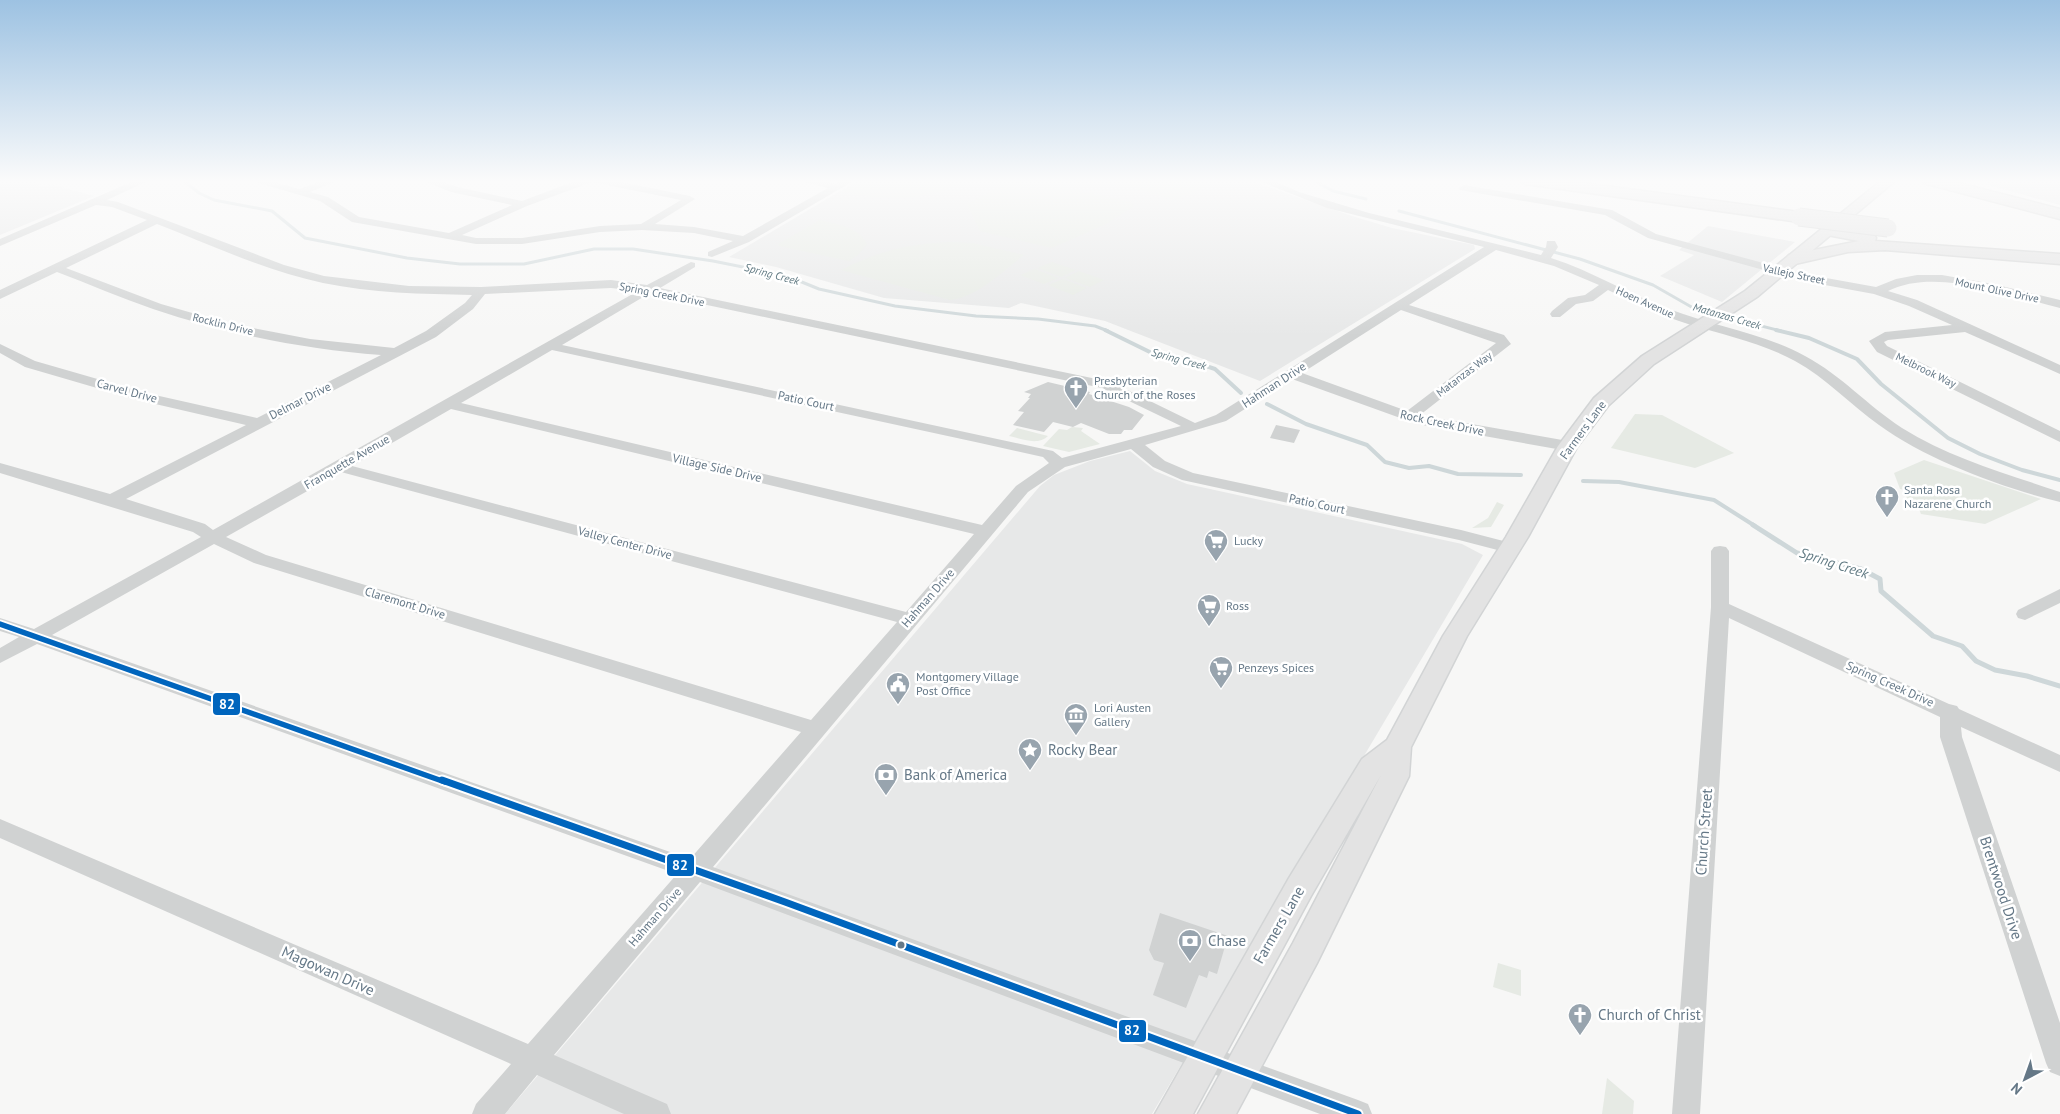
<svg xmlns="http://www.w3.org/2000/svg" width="2060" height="1114" font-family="'PT Sans',sans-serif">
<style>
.built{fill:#e7e8e8}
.green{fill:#e6eae4}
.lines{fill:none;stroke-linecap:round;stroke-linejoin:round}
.stream-far2{stroke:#ced7d9;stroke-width:3}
.stream-far1{stroke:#ced7d9;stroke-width:4}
.stream{stroke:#ced7d9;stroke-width:5}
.building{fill:#d0d2d2}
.major-casing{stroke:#d2d4d5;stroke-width:3}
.highway-casing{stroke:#d4d5d5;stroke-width:3}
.minor{fill:#d0d2d2;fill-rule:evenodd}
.major{fill:#e3e3e3;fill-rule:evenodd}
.highway{fill:#e3e3e3;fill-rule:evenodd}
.highway-bridge-casing{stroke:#d4d5d5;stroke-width:19;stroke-linecap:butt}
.highway-bridge{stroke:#e3e3e3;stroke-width:17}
.bus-1-far1-casing{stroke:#fff;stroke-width:9}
.bus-1-casing{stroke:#fff;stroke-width:11}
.bus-1-far1{stroke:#0065bd;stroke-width:5.5}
.bus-1{stroke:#0065bd;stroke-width:7}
.bus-dot{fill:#657887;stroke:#fff;stroke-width:2}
.labels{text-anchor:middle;stroke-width:5;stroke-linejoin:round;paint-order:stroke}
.far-water-label{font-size:11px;font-style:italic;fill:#617a83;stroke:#fff}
.far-street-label{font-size:11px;fill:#657887;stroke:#fff}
.poi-label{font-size:12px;fill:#657887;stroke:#fff;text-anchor:start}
.street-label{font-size:12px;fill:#657887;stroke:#fff}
.water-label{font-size:14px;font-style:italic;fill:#617a83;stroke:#fff}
.near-poi-label{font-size:15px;fill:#657887;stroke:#fff;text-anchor:start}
.near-street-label{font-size:15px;fill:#657887;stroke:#fff}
.line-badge{stroke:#fff;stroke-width:2}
.badge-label{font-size:14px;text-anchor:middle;font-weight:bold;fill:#fff}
</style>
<rect width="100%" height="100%" fill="#f7f7f6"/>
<g class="built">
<path d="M0 180H35L40 186 54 185 94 196 0 235Z"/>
<path d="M859 180H1248L1352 216 1392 228 1474 245 1475 249 1260 381 1105 321 1021 303 1009 308 884 298 776 267 729 257Z"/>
<path d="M1993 180H2060V205L1985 184Z"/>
<path d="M1708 226 1795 242 1722 302 1660 276 1694 255 1679 250Z"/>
<path d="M1130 451 1155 471 1187 484 1462 544 1483 555 1152 1114H505L1040 486 1054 475 1090 461Z"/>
</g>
<g class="green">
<path d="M870 180H936L955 185C922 202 877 201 843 191Z"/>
<path d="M1031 180H1222L1175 200 1117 183H1051Z"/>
<path d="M1011 181 1067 188 1131 202 1134 206 1106 224 1052 248 980 231 967 204Z"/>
<path d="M820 220C836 224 859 227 867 244L859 254 849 261 779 246 778 244Z"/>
<path d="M950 242 973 243 1024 255C1002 272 978 297 950 300L841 270C879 251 907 244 950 242Z"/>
<path d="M1052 262 1076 270 1061 277 1037 268Z"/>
<path d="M1035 269 1059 278 1044 284 1020 275Z"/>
<path d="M1079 271 1104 280 1090 287 1065 278Z"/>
<path d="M1063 279 1087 288 1073 295 1048 285Z"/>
<path d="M1635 414 1662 415 1734 453 1695 468 1611 448Z"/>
<path d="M1072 427 1083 428 1081 431 1100 444 1069 452 1043 446 1059 429 1067 430Z"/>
<path d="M1017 428 1048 436C1038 446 1022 439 1009 436Z"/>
<path d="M1924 460 2041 499 1985 524 1921 514 1919 509 1914 508 1911 499H1907L1904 490 1900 489 1894 473Z"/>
<path d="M1497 502 1504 505 1491 527 1472 528 1488 518Z"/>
<path d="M1498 963 1521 970V996L1493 987Z"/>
<path d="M1607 1078 1634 1101 1633 1114H1602Z"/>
</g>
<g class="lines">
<g class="stream-far2">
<path d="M183 180 199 193 214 200 272 211 305 238 407 258 460 264H524L594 249H633L713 261 787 276 819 289 895 306 976 316 1038 319 1095 326 1108 331"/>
<path d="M1313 180 1333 191 1366 199"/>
<path d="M1399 211 1580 259 1653 285 1695 309 1781 331"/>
</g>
<g class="stream-far1">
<path d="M1105 330 1158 356 1185 359 1215 369 1241 393"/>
<path d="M1776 330 1809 338 1857 359 1881 384 1948 438 1980 454 2022 470 2060 480"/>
<path d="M1267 404 1306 424 1367 445 1385 462 1409 468 1429 466 1458 474 1521 475"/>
<path d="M1583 481 1619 482 1714 500 1755 526"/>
</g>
<path class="stream" d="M1753 525 1797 553 1861 569 1880 579 1881 591 1933 636 1962 646 1976 661 1995 670 2027 676 2060 686"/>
</g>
<g class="building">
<path d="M1048 382 1090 392 1089 394 1129 407 1144 415 1132 430H1124L1121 434H1109L1081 423 1073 427 1053 422 1044 432 1013 425 1024 412 1018 411 1030 398H1028L1031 394 1024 392Z"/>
<path d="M1276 425 1300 430 1294 443 1270 438Z"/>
<path d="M1160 913 1228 936 1217 974 1209 971 1207 978 1199 975 1186 1008 1153 995 1164 963 1154 960 1149 950Z"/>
</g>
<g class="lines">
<g class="major-casing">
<path id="major" d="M1882 180H1896L1757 297 1654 364 1608 406 1577 447 1528 537 1467 636 1411 747 1409 776 1317 963 1236 1114H1198L1293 943 1381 775 1311 896 1193 1114H1155L1289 878 1362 759 1387 740 1443 636 1506 537 1558 446 1594 398 1642 356 1745 291Z"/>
</g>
<g class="highway-casing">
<g id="highway">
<path d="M1518 180H1562L1799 212 1807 217 1799 222 1525 184Z"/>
<path d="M1921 180H1947L2060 209V219L1923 183Z"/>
<path d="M1828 226 1874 234 1876 238 1875 241 2060 254V264L1885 250 1848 252 1795 264 1789 263 1786 259 1789 255 1859 241 1822 234 1820 231Z"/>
</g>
</g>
<g class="minor">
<path d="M136 180H150L107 200 118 202 284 265 324 276 409 286 481 287 611 280 647 285 691 262 695 263V267L660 288 1111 382 1195 423 1216 415 1484 247 1327 208 1257 180H1272L1299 192 1369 213 1541 255 1546 247 1547 241H1555L1558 247 1551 258C1592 271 1628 294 1669 309 1713 326 1763 333 1805 356 1841 375 1868 406 1902 428 1950 458 2007 474 2060 492V502C2003 488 1927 460 1879 425 1851 405 1826 378 1795 361 1762 343 1724 335 1688 324 1660 315 1634 303 1608 290L1593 301 1576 304 1560 317H1552L1550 314 1552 311 1568 298 1585 295 1599 285 1554 266 1496 250 1409 305 1504 335 1511 344 1420 415 1568 441 1573 443 1576 446 1573 449 1568 451 1417 424 1292 379 1226 421 1145 445 1165 461 1193 473 1461 530 1515 544 1518 548 1515 552 1509 553 1459 540 1182 480 1153 467 1131 449 1065 467 1028 492 713 867 1358 1100 1368 1104 1372 1114H1320L700 882 554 1055 667 1104 671 1114H624L537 1075 505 1114H472L476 1104 511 1064 0 838V819L528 1044 677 874 37 644 0 663V648L19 637 0 631V618L34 629 201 537 193 532 0 473V463L110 494 246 425 138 400 25 367 0 353V344L35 361 146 393 257 418 381 355C303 349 227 334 153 309 121 298 89 284 57 272L0 299V290L147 220 112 207 96 205 0 246V239ZM157 224C211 245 266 271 323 283 372 293 422 294 472 295L465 303 426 331 394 348 310 339 227 323 161 304 66 268ZM611 288 638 291 213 530 205 524 126 499 436 337 473 309 485 294ZM650 293 1102 388 1181 426 1062 458 1053 451 562 345ZM1401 310 1496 343 1407 411 1302 373ZM552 350 980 443 1043 457 1049 463 1016 486 982 525 461 403ZM451 409 974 534 906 612 352 466ZM341 472 897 622 811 720 266 555 226 537ZM214 544 254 563 801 732 690 859 52 635Z"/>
<path d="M249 180H267L299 189 323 180H339L310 192 328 197 359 217 449 233 512 205 451 192 422 180H438L458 187 522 201 578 180H612L690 196 695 199 655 224 694 227 743 236 828 188 796 180H819L836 184 842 180H855L749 242 712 257 708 256V252L733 241 694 233 642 230 600 232 522 244H476L352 222 320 201ZM592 182 681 200 641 224 600 226 522 238H476L462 235 527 206Z"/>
<path d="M1464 185 1612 210 1656 234 1804 274 1876 287 1896 279 1917 275H1942L1993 284 2060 300V308C2010 296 1936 267 1888 291L1917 300 2060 365V374L1965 332 1888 340 1884 342 1887 346 2060 431V442L1877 352 1869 341 1885 332 1952 325 1909 306 1874 294 1803 281 1648 238 1605 215 1460 190 1459 188Z"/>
<path d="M1720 546 1726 547 1729 551V604L1949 704 1957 706 1959 709 2060 755V772L1961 727 1962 737 2060 1023V1076L2050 1072 2046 1063 1940 737V717L1729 618 1700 1114H1672L1711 607V551L1714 547Z"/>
<path d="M2060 589V603L2025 620 2018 618 2016 614 2018 610Z"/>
</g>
<use href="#major" class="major"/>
<use href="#highway" class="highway"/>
<g class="highway-bridge-casing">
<path id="highway-bridge" d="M1799 217 1888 228"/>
</g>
<use href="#highway-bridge" class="highway-bridge"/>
<g class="bus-1-far1-casing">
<path id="bus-1-far1" d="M0 624 445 782"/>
</g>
<g class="bus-1-casing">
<path id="bus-1" d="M442 780 785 902 1358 1114"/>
</g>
<use href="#bus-1-far1" class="bus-1-far1"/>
<use href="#bus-1" class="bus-1"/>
</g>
<linearGradient id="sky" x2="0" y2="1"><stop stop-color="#9dc2e2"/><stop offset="0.54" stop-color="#fbfbfb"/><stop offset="1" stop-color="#fbfbfb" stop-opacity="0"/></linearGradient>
<rect width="2060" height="336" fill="url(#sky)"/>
<defs>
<g id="church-pin" transform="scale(1.25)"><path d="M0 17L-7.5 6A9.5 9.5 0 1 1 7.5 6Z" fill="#98a4ae" stroke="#fff"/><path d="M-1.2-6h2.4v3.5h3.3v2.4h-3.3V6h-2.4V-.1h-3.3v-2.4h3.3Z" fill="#fff"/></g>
<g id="supermarket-pin" transform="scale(1.25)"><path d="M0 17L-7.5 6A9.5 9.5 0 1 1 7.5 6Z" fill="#98a4ae" stroke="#fff"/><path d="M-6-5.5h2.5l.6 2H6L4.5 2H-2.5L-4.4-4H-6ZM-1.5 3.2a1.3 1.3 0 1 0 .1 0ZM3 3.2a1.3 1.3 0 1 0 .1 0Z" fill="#fff"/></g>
<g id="civic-pin" transform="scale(1.25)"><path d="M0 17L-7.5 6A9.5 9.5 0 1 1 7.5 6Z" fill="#98a4ae" stroke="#fff"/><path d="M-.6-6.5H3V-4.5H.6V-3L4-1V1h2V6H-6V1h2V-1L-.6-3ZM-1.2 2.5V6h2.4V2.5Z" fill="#fff"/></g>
<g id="museum-pin" transform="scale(1.25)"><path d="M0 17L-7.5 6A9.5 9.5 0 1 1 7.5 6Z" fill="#98a4ae" stroke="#fff"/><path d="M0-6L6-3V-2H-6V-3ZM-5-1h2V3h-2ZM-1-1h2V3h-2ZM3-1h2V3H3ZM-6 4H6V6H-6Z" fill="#fff"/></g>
<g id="sight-pin" transform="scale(1.25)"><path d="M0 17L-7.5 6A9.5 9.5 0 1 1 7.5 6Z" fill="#98a4ae" stroke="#fff"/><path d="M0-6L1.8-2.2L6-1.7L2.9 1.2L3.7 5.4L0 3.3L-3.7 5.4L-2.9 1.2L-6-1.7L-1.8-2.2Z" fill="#fff"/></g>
<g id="bank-pin" transform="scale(1.25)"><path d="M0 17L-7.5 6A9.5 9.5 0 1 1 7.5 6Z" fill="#98a4ae" stroke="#fff"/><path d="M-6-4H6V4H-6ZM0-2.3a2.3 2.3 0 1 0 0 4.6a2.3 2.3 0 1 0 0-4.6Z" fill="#fff"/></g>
</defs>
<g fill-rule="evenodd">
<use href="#church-pin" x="1076" y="388"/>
<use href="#church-pin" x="1887" y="497"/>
<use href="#supermarket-pin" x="1216" y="541"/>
<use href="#supermarket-pin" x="1209" y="606"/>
<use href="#supermarket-pin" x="1221" y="668"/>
<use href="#civic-pin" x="898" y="684"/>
<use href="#museum-pin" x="1076" y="715"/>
<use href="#sight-pin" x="1030" y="750"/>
<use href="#bank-pin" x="886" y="775"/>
<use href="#bank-pin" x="1190" y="941"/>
<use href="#church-pin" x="1580" y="1015"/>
</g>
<circle class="bus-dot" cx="901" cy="945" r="4.5"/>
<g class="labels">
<g class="far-water-label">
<text transform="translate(772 274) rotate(15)" y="4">Spring Creek</text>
<text transform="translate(1727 316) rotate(16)" y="4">Matanzas Creek</text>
<text transform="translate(1179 359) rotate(15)" y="4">Spring Creek</text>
</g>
<g class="far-street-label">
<text transform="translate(1794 274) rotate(12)" y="4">Vallejo Street</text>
<text transform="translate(1997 290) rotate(12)" y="4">Mount Olive Drive</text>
<text transform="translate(662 294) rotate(11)" y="4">Spring Creek Drive</text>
<text transform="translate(1645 302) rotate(24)" y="4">Hoen Avenue</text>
<text transform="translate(223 324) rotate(14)" y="4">Rocklin Drive</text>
<text transform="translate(1926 370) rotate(26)" y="4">Melbrook Way</text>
<text transform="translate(1464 374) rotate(-37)" y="4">Matanzas Way</text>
</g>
<g class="poi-label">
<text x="1094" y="385">Presbyterian<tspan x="1094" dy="14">Church of the Roses</tspan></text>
<text x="1904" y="494">Santa Rosa<tspan x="1904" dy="14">Nazarene Church</tspan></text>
<text x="1234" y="545">Lucky</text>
<text x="1226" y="610">Ross</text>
<text x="1238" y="672">Penzeys Spices</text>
<text x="916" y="681">Montgomery Village<tspan x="916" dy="14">Post Office</tspan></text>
<text x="1094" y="712">Lori Austen<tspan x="1094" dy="14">Gallery</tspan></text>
</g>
<g class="street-label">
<text transform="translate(1274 385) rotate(-33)" y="4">Hahman Drive</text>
<text transform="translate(127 391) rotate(15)" y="4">Carvel Drive</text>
<text transform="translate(300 401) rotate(-27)" y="4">Delmar Drive</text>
<text transform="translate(806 401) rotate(12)" y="4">Patio Court</text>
<text transform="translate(1442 423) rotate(12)" y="4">Rock Creek Drive</text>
<text transform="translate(1583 430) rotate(-54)" y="4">Farmers Lane</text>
<text transform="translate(347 462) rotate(-30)" y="4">Franquette Avenue</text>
<text transform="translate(717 468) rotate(13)" y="4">Village Side Drive</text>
<text transform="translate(1317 504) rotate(12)" y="4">Patio Court</text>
<text transform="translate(625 543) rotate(15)" y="4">Valley Center Drive</text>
<text transform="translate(928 598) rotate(-49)" y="4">Hahman Drive</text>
<text transform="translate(405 603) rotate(17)" y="4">Claremont Drive</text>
<text transform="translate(1890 684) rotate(24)" y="4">Spring Creek Drive</text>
<text transform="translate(655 917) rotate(-49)" y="4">Hahman Drive</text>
</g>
<g class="water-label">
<text transform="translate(1834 563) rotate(18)" y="5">Spring Creek</text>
</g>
<g class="near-poi-label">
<text x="1048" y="755">Rocky Bear</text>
<text x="904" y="780">Bank of America</text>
<text x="1208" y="946">Chase</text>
<text x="1598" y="1020">Church of Christ</text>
</g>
<g class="near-street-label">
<text transform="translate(1704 832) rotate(-86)" y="5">Church Street</text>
<text transform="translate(2001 888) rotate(72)" y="5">Brentwood Drive</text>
<text transform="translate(1279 925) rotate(-60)" y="5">Farmers Lane</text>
<text transform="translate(328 971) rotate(24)" y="5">Magowan Drive</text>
</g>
</g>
<g class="line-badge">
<rect x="212" y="692" width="29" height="24" rx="5" fill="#0065bd"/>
<rect x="666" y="853" width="29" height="24" rx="5" fill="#0065bd"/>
<rect x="1118" y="1019" width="29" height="24" rx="5" fill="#0065bd"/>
</g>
<g class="badge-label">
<text x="227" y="709">82</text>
<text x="680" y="870">82</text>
<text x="1132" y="1035">82</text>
</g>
<g transform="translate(2025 1079) rotate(221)" stroke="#ffffff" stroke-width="4" paint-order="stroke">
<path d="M0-4L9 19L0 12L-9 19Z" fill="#657887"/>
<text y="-8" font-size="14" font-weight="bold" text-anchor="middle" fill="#657887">N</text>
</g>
</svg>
